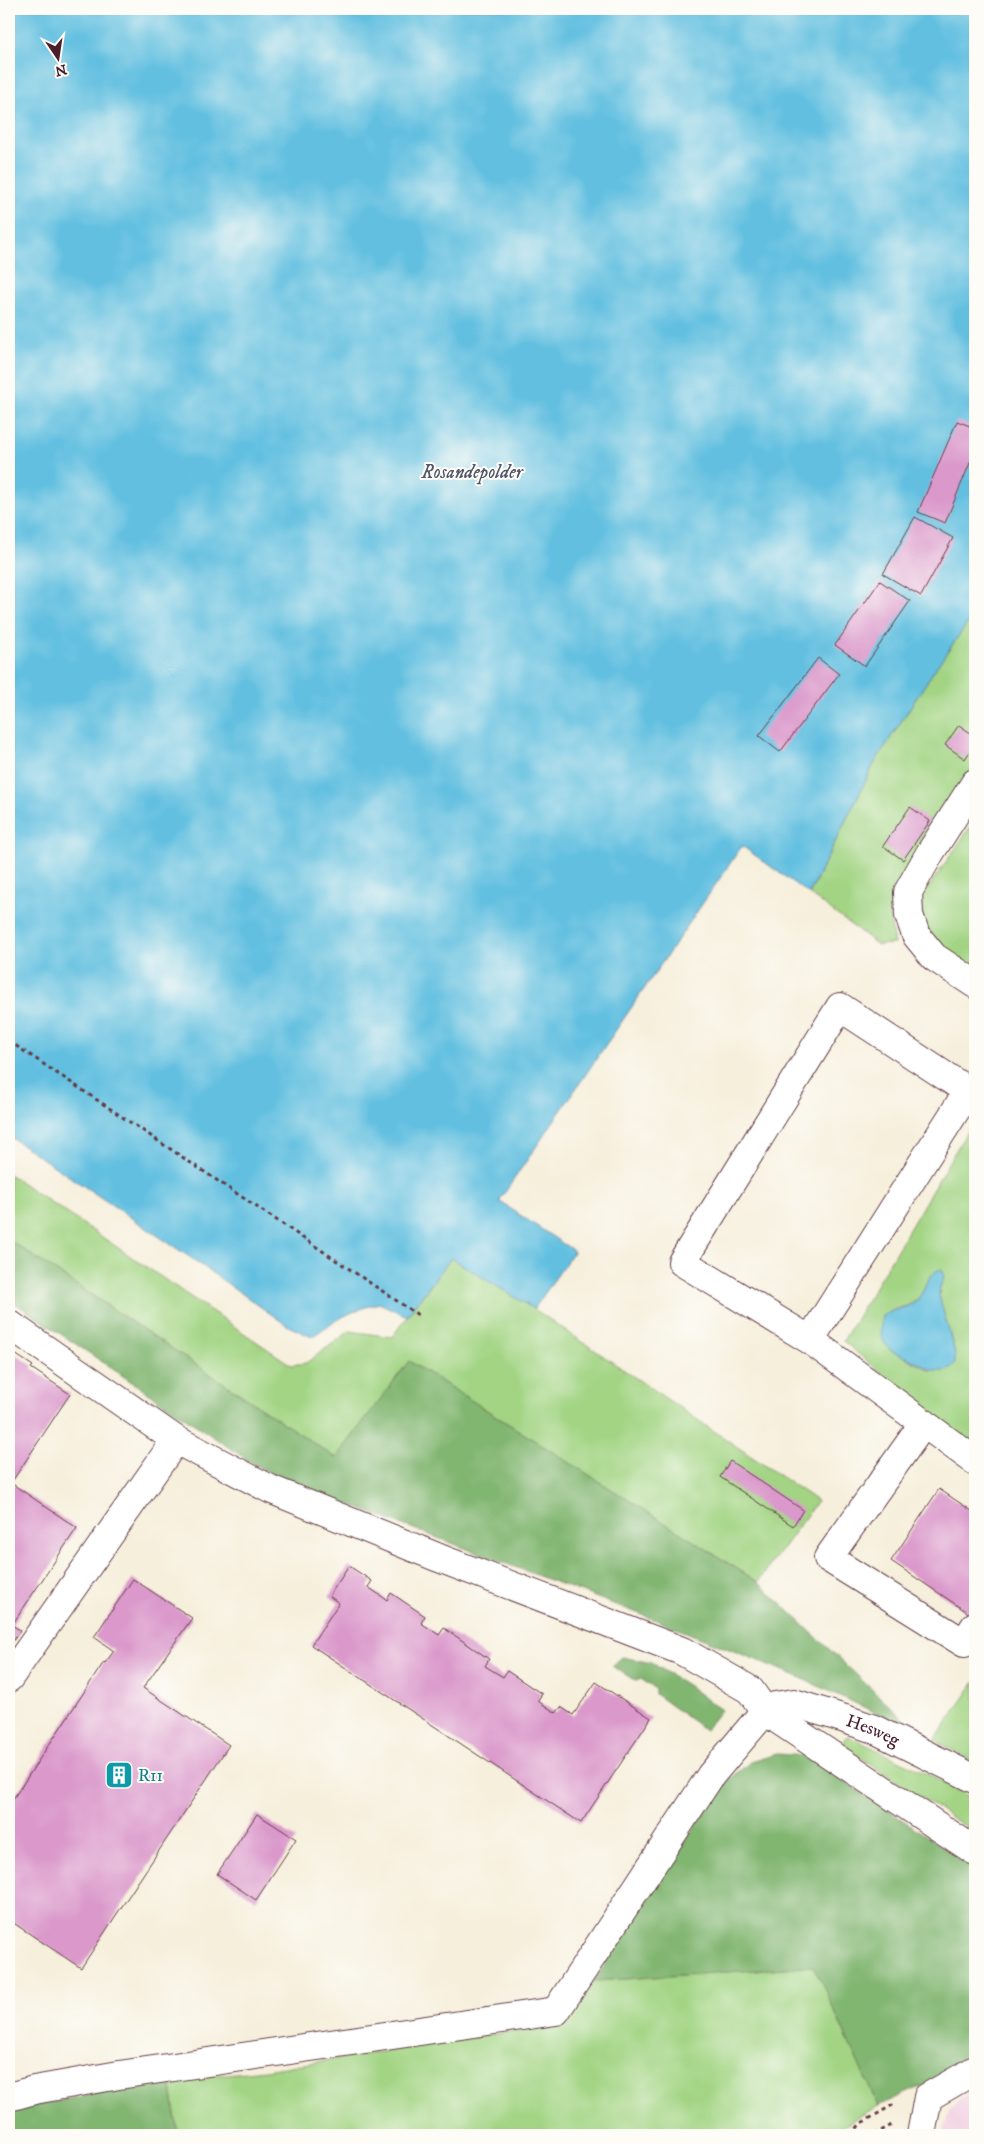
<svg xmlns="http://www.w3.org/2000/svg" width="984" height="2144" font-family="'IM FELL DW Pica',serif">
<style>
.built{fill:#f2cfe1}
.green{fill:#a2d483;stroke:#767a57;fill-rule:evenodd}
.forest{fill:#81b671;stroke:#666a4e}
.water{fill:#62bfe0;stroke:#566f86}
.building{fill:#da98cb}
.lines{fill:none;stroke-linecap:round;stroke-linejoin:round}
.minor-casing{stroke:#643e46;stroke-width:30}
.path{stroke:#643e46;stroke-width:3;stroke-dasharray:4 4;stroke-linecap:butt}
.minor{stroke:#fff;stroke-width:28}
.labels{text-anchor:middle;stroke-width:4;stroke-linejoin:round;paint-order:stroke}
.street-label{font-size:18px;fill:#4a1f2b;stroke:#fdfcf7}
.culture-label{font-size:18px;fill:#0d838f;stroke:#fdfcf7;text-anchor:start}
.water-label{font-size:19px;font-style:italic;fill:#52576a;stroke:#fdfcf7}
</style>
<rect width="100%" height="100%" fill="#fdfcf7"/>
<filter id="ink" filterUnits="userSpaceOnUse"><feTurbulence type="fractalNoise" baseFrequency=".02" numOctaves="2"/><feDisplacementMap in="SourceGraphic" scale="10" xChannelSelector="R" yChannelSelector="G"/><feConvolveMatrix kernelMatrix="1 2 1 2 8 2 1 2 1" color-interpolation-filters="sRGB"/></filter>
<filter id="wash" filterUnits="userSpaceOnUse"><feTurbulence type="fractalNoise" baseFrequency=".0096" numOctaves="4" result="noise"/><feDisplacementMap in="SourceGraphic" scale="20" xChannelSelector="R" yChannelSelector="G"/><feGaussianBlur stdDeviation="1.12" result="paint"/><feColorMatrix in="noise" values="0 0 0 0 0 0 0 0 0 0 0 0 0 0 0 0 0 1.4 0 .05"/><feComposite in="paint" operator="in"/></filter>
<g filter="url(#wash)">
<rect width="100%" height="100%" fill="#f6efdc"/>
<path class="built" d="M975 2087V2135H942L949 2111 958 2100Z"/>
<g class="green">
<path d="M975 613V766L896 886 890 917 894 944 878 945 809 894 875 762 937 666Z"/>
<path d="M975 820V981L933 954 919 901Z"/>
<path d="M975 1118V1445L974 1450 843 1341ZM930 1276 944 1278 940 1287 939 1295 955 1353 931 1371 890 1349 883 1339 891 1310C919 1303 918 1302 930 1276Z"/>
<path d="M9 1174 291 1365 306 1363 350 1331 392 1337 451 1258 534 1309 817 1501 758 1582 409 1361 336 1458 9 1240Z"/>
<path d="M975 1682V1763L935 1740Z"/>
<path d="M848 1736 930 1775 975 1800V1833L845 1747 844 1740Z"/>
<path d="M814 1966 878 2106 826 2135H178L170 2080 265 2070 571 2022 594 1981Z"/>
</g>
<g class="forest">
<path d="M9 1240 336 1458 409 1361 758 1582 917 1732 799 1677 656 1620 289 1482 252 1463 9 1299Z"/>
<path d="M622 1657 652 1663 693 1689 721 1710 705 1730 655 1694V1689L641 1679 636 1681 612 1666Z"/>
<path d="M777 1754 806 1756 975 1868V2053L929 2083 878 2106 814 1966 594 1981 721 1787 750 1762Z"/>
<path d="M170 2080 178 2135H9V2110Z"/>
</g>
<g class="water">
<path d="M9 9H975V613L937 666 875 762 809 894 742 846 499 1201 574 1251 534 1309 451 1258 407 1316 379 1303C351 1311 336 1319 312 1337L288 1326 191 1258 9 1136Z"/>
<path d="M942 1269 944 1278 940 1287 939 1295 955 1353V1364C940 1380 926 1366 910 1359 904 1355 895 1354 889 1349 880 1340 880 1327 882 1316 892 1309 909 1308 915 1302 926 1293 926 1272 942 1269Z"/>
</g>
<g id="blocks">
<g class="building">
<path d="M957 421 975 428V451L945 523 918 512Z"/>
<path d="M915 517 953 538 921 596 883 574Z"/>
<path d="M880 581 910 601 865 666 835 645Z"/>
<path d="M818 658 839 674 780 752 759 736Z"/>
<path d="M959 725 975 736V744L965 759 945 745Z"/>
<path d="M910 807 930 821 903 860 883 846Z"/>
<path d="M9 1350 33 1366 31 1368 70 1394 11 1483 77 1528 12 1625 20 1630 9 1648Z"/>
<path d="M730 1461 803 1510 793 1526 720 1477Z"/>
<path d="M939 1489 975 1513V1605L970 1614 891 1561Z"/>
<path d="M349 1566 372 1581 368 1587 387 1600 391 1593 425 1616 421 1623 439 1635 444 1628 489 1659 485 1666 503 1677 507 1671 542 1694 538 1701 556 1713 561 1707 573 1715 596 1682 651 1718 581 1823 311 1645 339 1603 329 1596Z"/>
<path d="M133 1579 192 1618 143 1688 229 1745 81 1968 9 1920V1805L104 1662 105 1663 114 1651 94 1637Z"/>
<path d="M257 1814 296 1839 256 1900 217 1874Z"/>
</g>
</g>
</g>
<g filter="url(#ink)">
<use href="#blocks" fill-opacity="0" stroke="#643e46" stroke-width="1"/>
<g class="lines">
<g class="minor-casing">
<g id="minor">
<path d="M975 783 930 853 908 892 909 915 916 935 934 957 975 984"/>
<path d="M9 1324 176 1440 270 1489 439 1558 682 1651 750 1690 765 1711 975 1851"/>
<path d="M810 1340 968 1091 840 1007 682 1262 810 1340 975 1461"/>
<path d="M924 1423 828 1558 964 1643 975 1626"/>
<path d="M9 1678 176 1440"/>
<path id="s1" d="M9 2097 34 2090 119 2075 556 2011 711 1775 765 1711 775 1706 794 1703 845 1719 874 1729 975 1779"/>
<path d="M921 2135 928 2097 975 2070"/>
</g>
</g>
<g class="path">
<path d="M9 1041 418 1315"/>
<path d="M852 2135 860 2124 896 2103"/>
<path d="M866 2135 875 2134 892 2125"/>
</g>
<use href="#minor" class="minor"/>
</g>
</g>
<defs>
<g id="building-square" transform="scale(1.4375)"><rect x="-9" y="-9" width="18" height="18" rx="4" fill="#0f9aa8" stroke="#fdfcf7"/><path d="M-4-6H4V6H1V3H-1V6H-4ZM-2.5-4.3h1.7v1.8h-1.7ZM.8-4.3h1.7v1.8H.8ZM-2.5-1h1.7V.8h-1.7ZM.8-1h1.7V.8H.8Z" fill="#fff"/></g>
</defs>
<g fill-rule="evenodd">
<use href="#building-square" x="119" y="1775"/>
</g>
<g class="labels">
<g class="street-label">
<text dy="6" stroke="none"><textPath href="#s1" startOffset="1034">Hesweg</textPath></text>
</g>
<g class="culture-label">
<text x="138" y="1781">R11</text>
</g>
<g class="water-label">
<text x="472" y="478">Rosandepolder</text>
</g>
</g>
<rect width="984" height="2144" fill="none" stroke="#fdfcf7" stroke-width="30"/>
<g transform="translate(58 58) rotate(167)" stroke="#fdfcf7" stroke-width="4" paint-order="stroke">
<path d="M0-4L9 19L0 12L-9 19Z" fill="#4a1f2b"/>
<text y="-8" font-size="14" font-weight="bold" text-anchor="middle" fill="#4a1f2b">N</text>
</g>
</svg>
